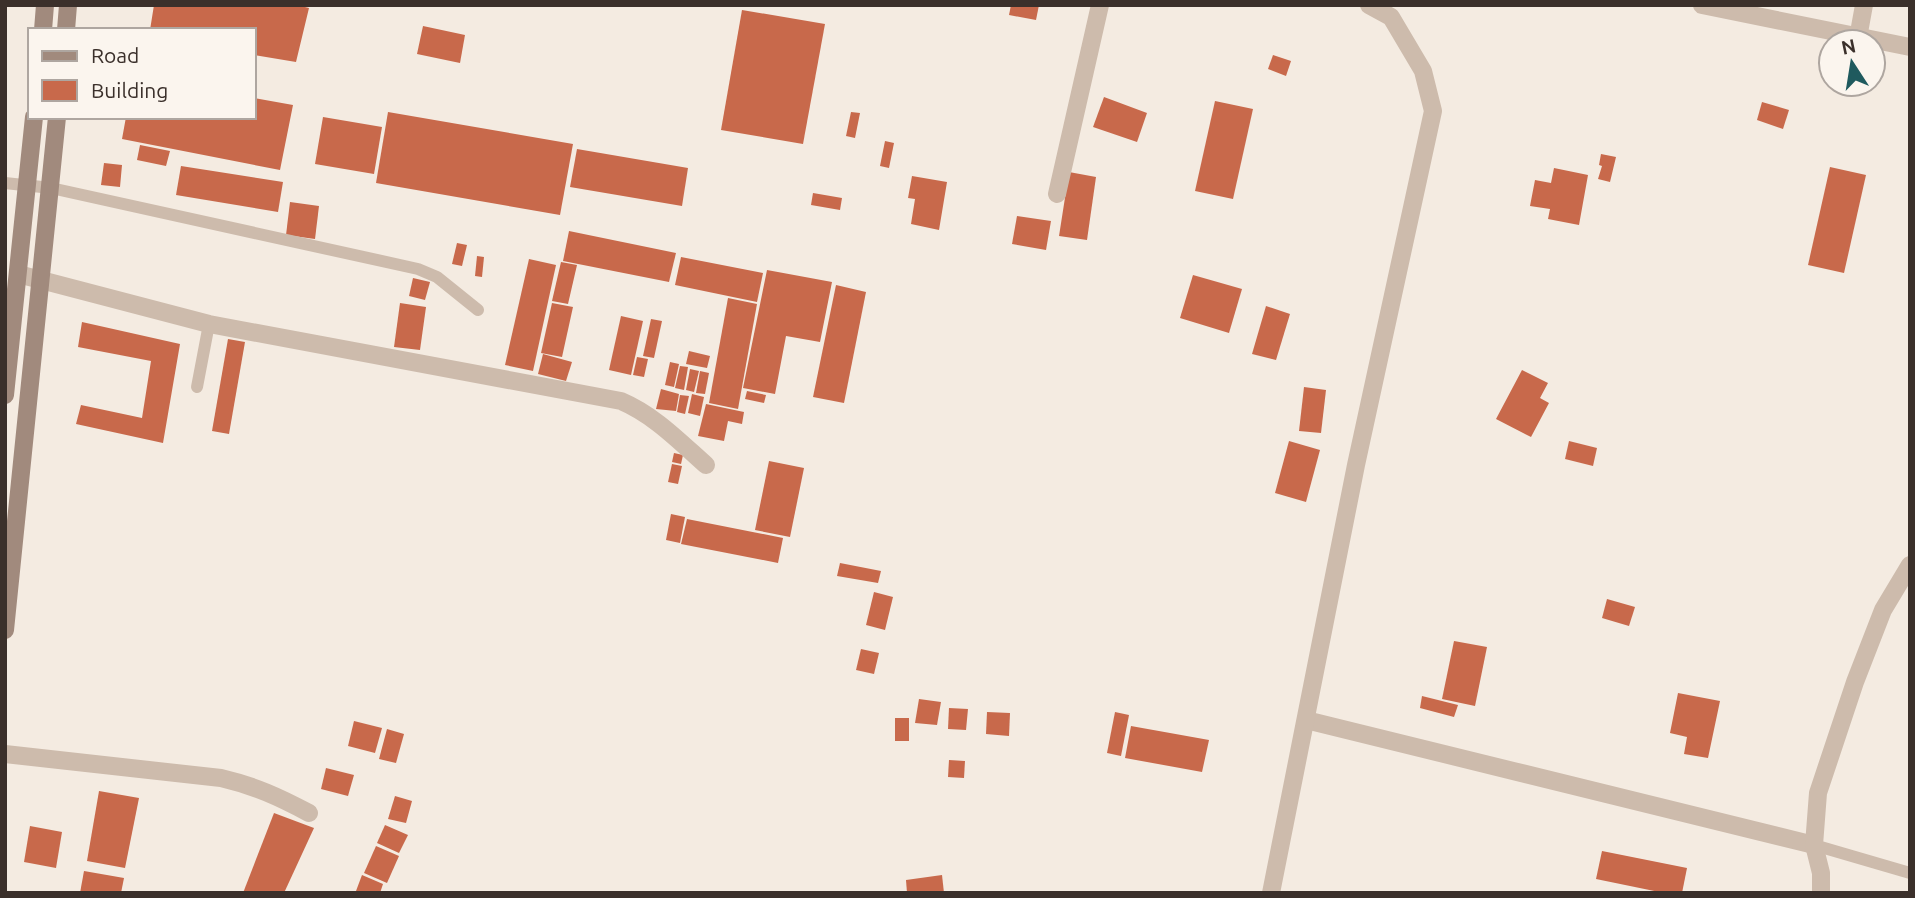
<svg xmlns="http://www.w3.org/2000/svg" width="1915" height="898" font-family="Ubuntu,sans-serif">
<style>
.building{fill:#c8694b}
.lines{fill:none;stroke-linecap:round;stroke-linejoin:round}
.service{stroke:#cdbbac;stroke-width:12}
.minor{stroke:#cdbbac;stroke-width:18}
.secondary{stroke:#a18a7d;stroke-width:18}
</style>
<rect width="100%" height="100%" fill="#f4ebe1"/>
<g class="building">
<path d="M154 5H297L309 8 296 62 254 55V30H150Z"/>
<path d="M1011 5H1039L1036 20 1009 15Z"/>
<path d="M742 10 825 24 803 144 721 130Z"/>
<path d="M423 26 465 35 460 63 417 54Z"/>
<path d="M1273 55 1291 61 1286 76 1268 69Z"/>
<path d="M1104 97 1147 113 1137 142 1093 127Z"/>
<path d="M254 98 293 105 280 170 122 139 126 117H254Z"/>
<path d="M1215 101 1253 109 1233 199 1195 191Z"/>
<path d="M1762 102 1789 110 1783 129 1757 120Z"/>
<path d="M388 112 573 144 560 215 376 183Z"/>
<path d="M851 112 860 113 855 138 846 136Z"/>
<path d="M323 117 382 127 374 174 315 164Z"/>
<path d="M885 141 894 143 889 168 880 166Z"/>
<path d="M140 145 170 151 166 166 137 160Z"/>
<path d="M577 149 688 168 682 206 570 187Z"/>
<path d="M1601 154 1616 157 1610 182 1598 179 1602 166 1599 165Z"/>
<path d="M104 163 122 165 120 187 101 185Z"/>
<path d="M181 166 283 182 278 212 176 195Z"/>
<path d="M1830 167 1866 175 1844 273 1808 265Z"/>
<path d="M1554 168 1588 175 1579 225 1548 219 1550 209 1530 206 1535 180 1551 183Z"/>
<path d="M1069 172 1096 177 1087 240 1059 236Z"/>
<path d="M912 176 947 182 939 230 911 224 915 199 908 198Z"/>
<path d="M813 193 842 198 840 210 811 205Z"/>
<path d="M290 202 319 206 315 239 286 235Z"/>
<path d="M1017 216 1051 221 1046 250 1012 244Z"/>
<path d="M569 231 676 253 669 282 563 261Z"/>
<path d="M457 243 467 245 462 266 452 264Z"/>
<path d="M477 256 484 257 482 277 475 276Z"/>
<path d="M681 257 763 273 757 302 675 285Z"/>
<path d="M529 259 556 265 533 371 505 365Z"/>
<path d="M561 262 577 265 568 304 552 301Z"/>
<path d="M767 270 832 282 820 342 786 336 775 394 743 388Z"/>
<path d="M1193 275 1242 289 1229 333 1180 318Z"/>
<path d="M413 278 430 282 425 300 409 296Z"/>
<path d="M836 285 866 292 844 403 813 397Z"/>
<path d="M728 298 757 304 738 409 709 403Z"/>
<path d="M400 303 426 307 420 350 394 347Z"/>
<path d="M552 303 573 307 562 357 541 353Z"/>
<path d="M1266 306 1290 314 1276 360 1252 354Z"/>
<path d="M621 316 643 321 631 375 609 370Z"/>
<path d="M651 319 662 321 654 358 643 356Z"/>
<path d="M82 322 180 344 163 443 76 424 81 405 142 418 151 361 78 347Z"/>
<path d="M228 339 245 342 229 434 212 431Z"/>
<path d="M689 351 710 356 707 368 686 364Z"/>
<path d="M543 354 572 362 566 381 538 374Z"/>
<path d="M637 357 648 359 644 377 633 375Z"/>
<path d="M670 362 679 364 674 387 665 385Z"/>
<path d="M680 366 688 367 684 390 675 388Z"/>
<path d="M690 369 699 371 694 392 686 390Z"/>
<path d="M1522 370 1548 383 1540 398 1549 403 1531 437 1496 419Z"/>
<path d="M700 371 709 373 705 394 696 393Z"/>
<path d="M1304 387 1326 390 1321 433 1299 431Z"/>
<path d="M661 389 679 394 676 411 656 409Z"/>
<path d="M747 391 766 395 764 403 745 399Z"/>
<path d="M692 394 704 397 700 416 688 413Z"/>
<path d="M680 395 689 396 685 414 677 412Z"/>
<path d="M706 404 744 412 742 424 728 421 724 441 698 436Z"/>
<path d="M1289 441 1320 450 1306 502 1275 493Z"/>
<path d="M1569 441 1597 448 1593 466 1565 459Z"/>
<path d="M674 453 683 455 681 464 672 462Z"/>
<path d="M769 461 804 468 790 537 755 530Z"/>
<path d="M672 464 682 466 678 484 668 482Z"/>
<path d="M671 514 685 517 680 543 666 540Z"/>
<path d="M687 519 783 538 778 563 681 544Z"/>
<path d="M840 563 881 571 878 583 837 576Z"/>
<path d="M874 592 893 597 885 630 866 625Z"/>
<path d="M1607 599 1635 607 1629 626 1602 618Z"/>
<path d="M1454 641 1487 647 1475 706 1442 699Z"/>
<path d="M861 649 879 653 874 674 856 670Z"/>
<path d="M1678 693 1720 701 1708 758 1684 754 1687 737 1670 733Z"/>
<path d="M1422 696 1458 705 1454 717 1420 708Z"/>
<path d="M919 699 941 702 937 725 915 723Z"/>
<path d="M949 708 968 709 966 730 948 729Z"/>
<path d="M987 712 1010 713 1009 736 986 734Z"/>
<path d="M1115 712 1129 715 1121 756 1107 753Z"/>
<rect x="895" y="718" width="14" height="23"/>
<path d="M354 721 382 728 375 753 348 746Z"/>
<path d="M1131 726 1209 740 1202 772 1125 758Z"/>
<path d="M387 729 404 734 396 763 379 759Z"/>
<path d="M949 760 965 761 964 778 948 777Z"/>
<path d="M326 768 354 775 348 796 321 789Z"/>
<path d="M99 791 139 798 125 868 87 861Z"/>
<path d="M395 796 412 801 406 823 388 819Z"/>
<path d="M274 813 314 828 284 893H243Z"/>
<path d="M385 825 408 835 399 853 377 843Z"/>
<path d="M30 826 62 832 56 868 24 862Z"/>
<path d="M376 846 399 856 387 883 364 873Z"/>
<path d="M1602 851 1687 868 1682 893H1664L1596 879Z"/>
<path d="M84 871 124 878 121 893H80Z"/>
<path d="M362 875 383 884 380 893H361L356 891Z"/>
<path d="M942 875 944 893H907L906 880Z"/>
</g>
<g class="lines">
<g class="service">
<path d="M5 183 51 188 418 269 437 277 478 310"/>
<path d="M197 387 209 324"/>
<path d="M1814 845 1910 873"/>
</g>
<g class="minor">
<path d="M1702 5 1910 47"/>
<path d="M1858 38 1864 5"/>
<path d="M1057 194 1100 5"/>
<path d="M18 274 209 324 621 401C654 415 679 441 706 465"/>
<path d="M1306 720 1814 845"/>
<path d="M5 754 221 778C255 786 279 797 309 813"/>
<path d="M1271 893 1356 465 1433 111 1423 71 1391 17 1369 5"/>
<path d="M1821 893V873L1814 845 1818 793 1855 682 1883 610 1910 565"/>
</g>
<g class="secondary">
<path d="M43 30 45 5"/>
<path d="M66 30 68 5"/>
<path d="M5 395 34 117"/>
<path d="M5 630 57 117"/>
</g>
</g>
<rect width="1915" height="898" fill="none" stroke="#3b302b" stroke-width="14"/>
<rect x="28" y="28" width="228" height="91" fill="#fbf5ee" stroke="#aea6a0" stroke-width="2"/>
<rect x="42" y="51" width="35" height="10" fill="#a18a7d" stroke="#aea6a0" stroke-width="2"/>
<text x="91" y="63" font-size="21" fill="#3b302b">Road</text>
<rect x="42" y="80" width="35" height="21" fill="#c8694b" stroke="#aea6a0" stroke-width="2"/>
<text x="91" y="98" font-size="21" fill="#3b302b">Building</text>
<g transform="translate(1852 63) rotate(348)"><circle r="33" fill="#fbf5ee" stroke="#aea6a0" stroke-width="2"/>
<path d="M0-5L12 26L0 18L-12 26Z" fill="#1f5a5e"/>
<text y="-10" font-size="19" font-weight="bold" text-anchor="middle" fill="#3b302b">N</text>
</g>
</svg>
